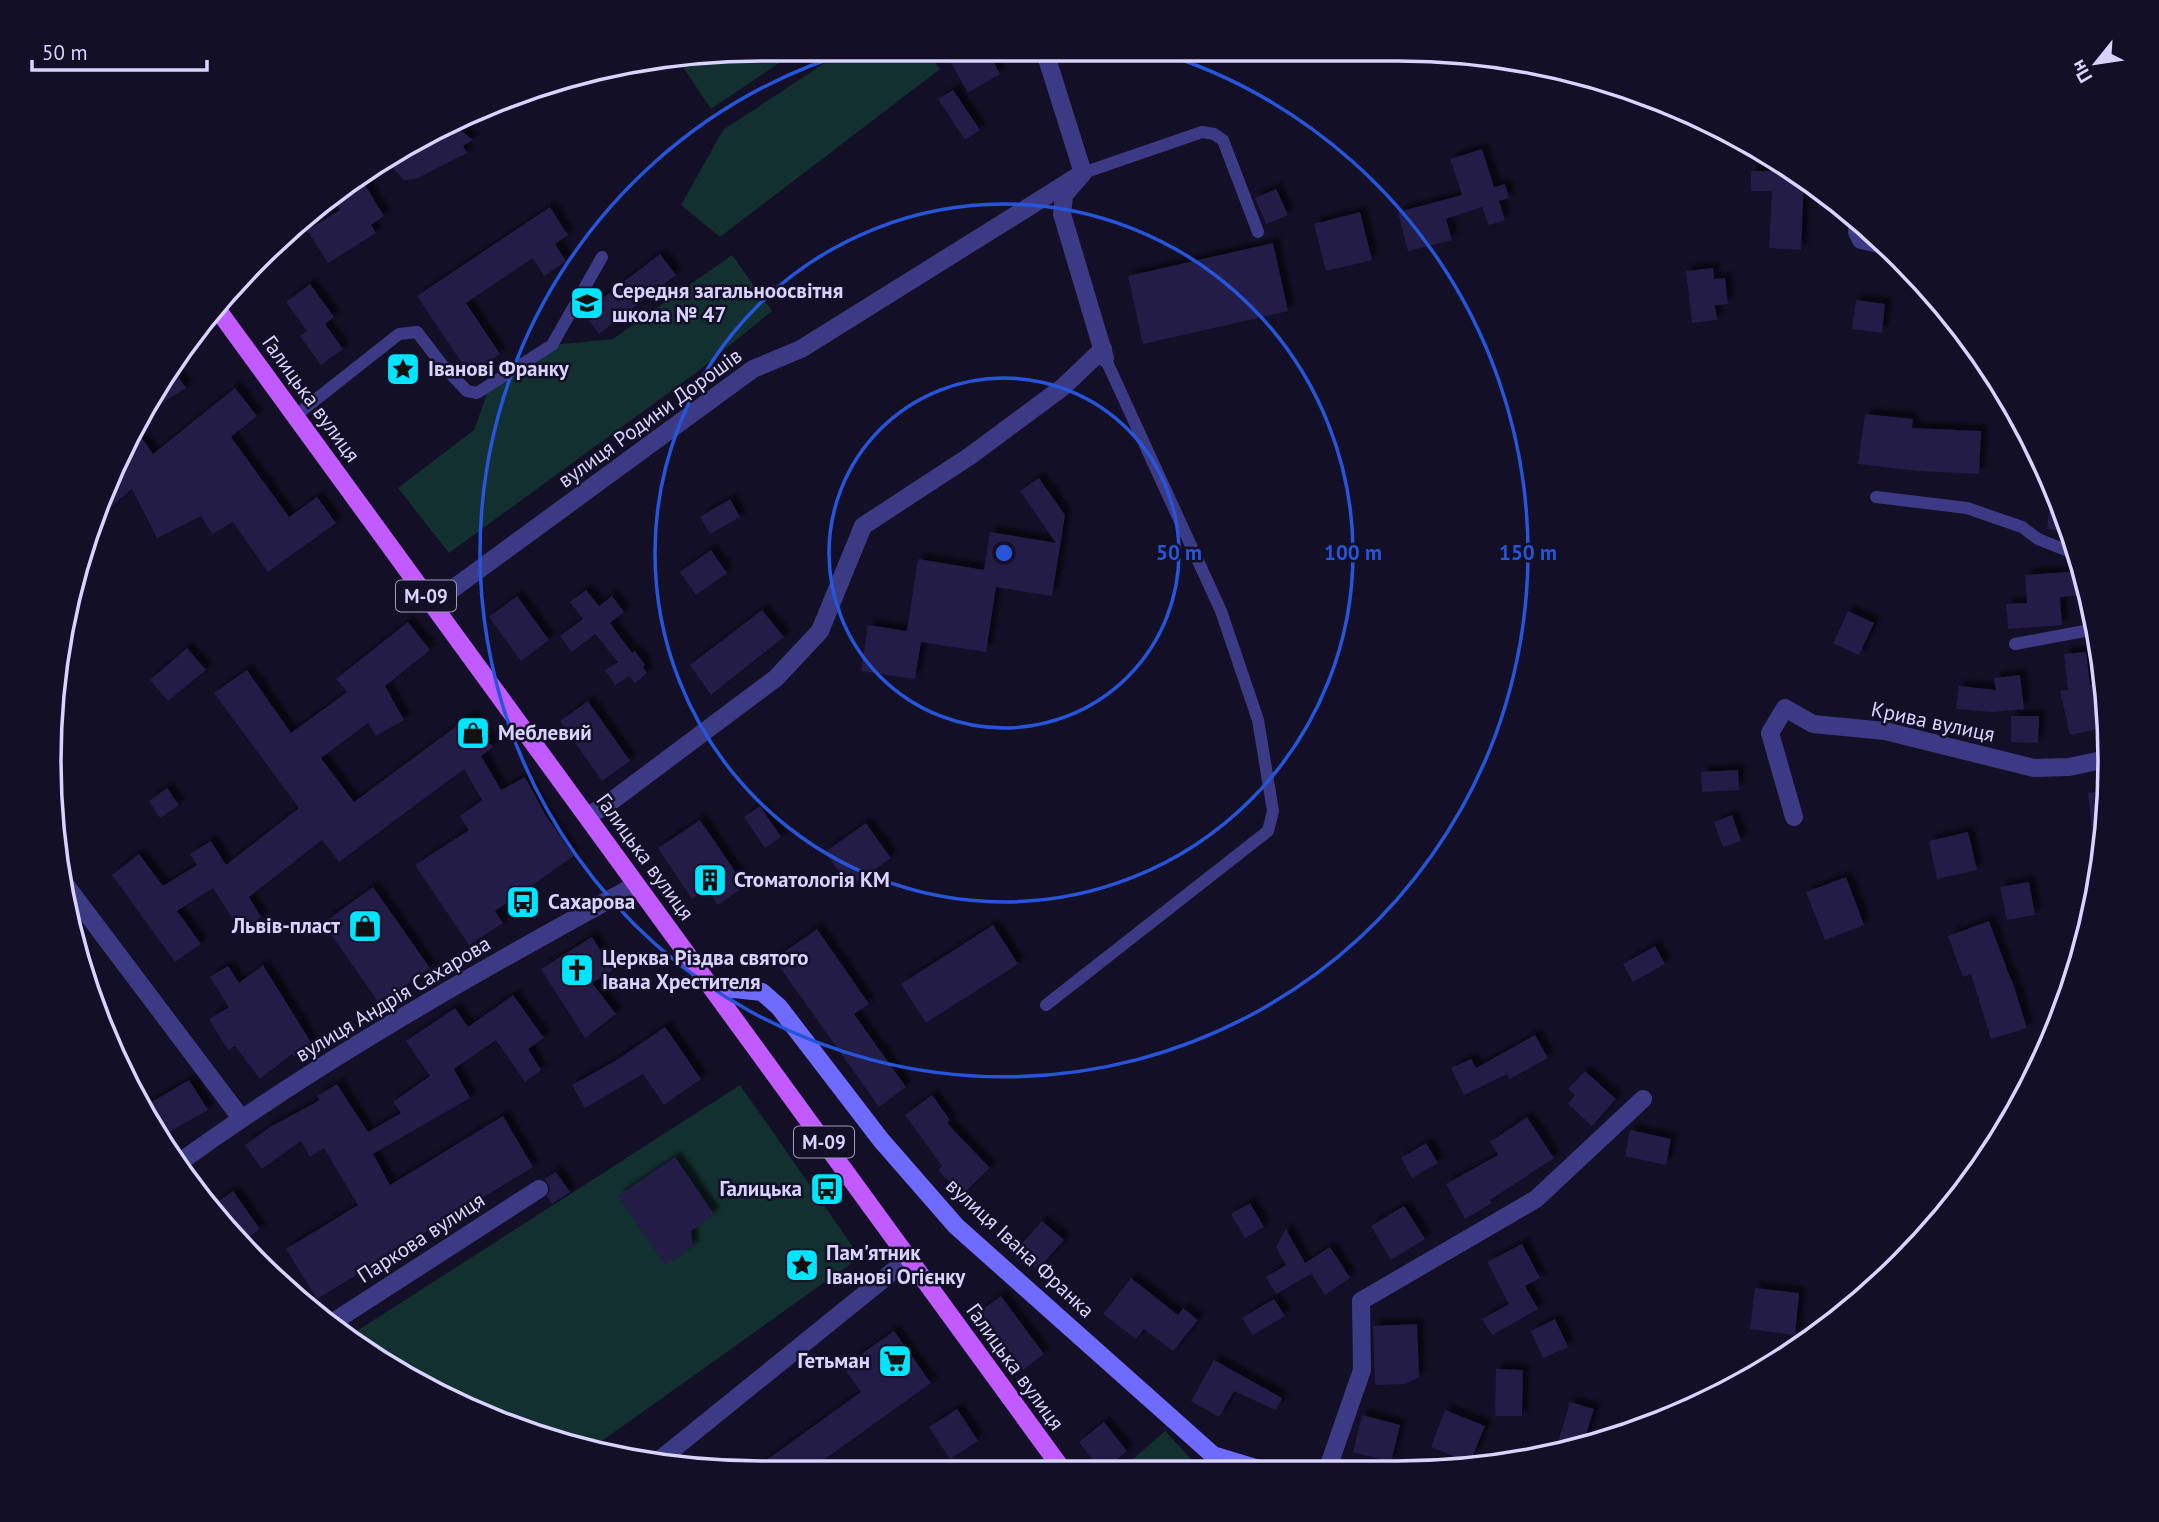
<svg xmlns="http://www.w3.org/2000/svg" width="2159" height="1522" font-family="'PT Sans',sans-serif">
<style>
.green{fill:#12302f}
.building{fill:#241b47;filter:url(#shadow)}
.lines{fill:none;stroke-linecap:round;stroke-linejoin:round}
.lane{stroke:#3d3a85;stroke-width:12}
.street{stroke:#3d3a85;stroke-width:18}
.secondary{stroke:#6f6bff;stroke-width:18}
.primary{stroke:#c25bff;stroke-width:18}
.ring{fill:none;stroke:#2655da;stroke-width:3.5}
.labels{text-anchor:middle;stroke-width:5;stroke-linejoin:round;paint-order:stroke}
.shield{fill:#130f26;stroke:#9e99be;stroke-width:2}
.shield-label{font-size:19px;font-weight:bold;fill:#d9d4ff}
.poi-label{font-size:21px;font-weight:bold;fill:#d9d4ff;stroke:#130f26;text-anchor:start}
.street-label{font-size:21px;fill:#d9d4ff;stroke:#130f26}
.rim{fill:none;stroke:#d9d4ff;stroke-width:3.5}
.centre{fill:#2655da;stroke:#130f26;stroke-width:3.5}
.ring-label{font-size:21px;text-anchor:middle;font-weight:bold;fill:#2655da;stroke:#130f26;stroke-width:5;stroke-linejoin:round;paint-order:stroke}
</style>
<defs>
<filter id="shadow"><feDropShadow dx="6" dy="-6" stdDeviation="2" flood-color="#0009"/></filter>
</defs>
<rect width="100%" height="100%" fill="#130f26"/>
<g class="green">
<path d="M761 49H778L785 59 711 109 681 64 689 58Z"/>
<path d="M846 49H925L940 69 720 237 681 205 723 130Z"/>
<path d="M732 255 772 311 697 372 449 553 398 488 474 430 490 386 552 345 613 339Z"/>
<path d="M740 1085 860 1257 592 1448 593 1451 577 1449 446 1400 346 1338Z"/>
<path d="M1165 1431 1200 1469H1122Z"/>
</g>
<g class="building">
<path d="M943 49H986L1000 74 968 93Z"/>
<path d="M953 90 980 130 965 140 938 99Z"/>
<path d="M454 125 473 140 463 146 467 153 416 179 404 180 392 167 419 151 418 149Z"/>
<path d="M1482 149 1494 187 1505 184 1509 198 1499 201 1505 220 1489 225 1482 207 1446 219 1452 240 1408 251 1398 212 1462 195 1450 159Z"/>
<path d="M1783 164 1804 178 1801 250 1769 248 1772 191H1751V171H1783Z"/>
<path d="M359 175 384 216 371 225 376 233 328 263 307 230 340 210 333 198Z"/>
<path d="M1276 189 1288 215 1266 224 1255 198Z"/>
<path d="M550 207 568 235 555 244 566 261 544 276 533 258 466 303 500 354 470 375 417 296Z"/>
<path d="M1360 212 1372 260 1326 271 1314 224Z"/>
<path d="M1273 243 1288 311 1143 344 1128 276Z"/>
<path d="M660 254 676 275 599 334 583 313Z"/>
<path d="M1713 268 1714 279 1725 278 1728 304 1715 305 1717 320 1692 323 1686 271Z"/>
<path d="M310 284 334 317 325 324 343 349 321 365 300 336 307 331 286 302Z"/>
<path d="M1856 300 1885 304 1882 333 1852 329Z"/>
<path d="M172 367 186 388 137 419 145 405Z"/>
<path d="M235 388 257 416 231 437 289 517 317 497 336 523 268 572 233 522 212 534 201 516 157 538 132 489 94 521 103 488 134 427 153 454Z"/>
<path d="M1865 414 1913 419 1912 428 1981 431 1979 474 1919 471 1858 464Z"/>
<path d="M1039 478 1065 515 1052 596 996 587 986 652 921 642 915 679 861 671 868 625 907 631 918 559 984 570 990 532 1056 543 1020 491Z"/>
<path d="M2052 489 2072 532 2047 529Z"/>
<path d="M730 499 740 517 710 534 700 517Z"/>
<path d="M711 550 727 573 696 595 680 572Z"/>
<path d="M2081 571 2083 595 2060 597 2062 625 2008 629 2006 604 2027 603 2025 575Z"/>
<path d="M586 590 599 606 612 596 624 612 610 623 632 653 635 651 645 665 643 667 647 673 635 683 629 676 615 685 605 670 618 662 595 634 572 652 560 636 583 619 570 602Z"/>
<path d="M517 596 549 640 521 661 489 617Z"/>
<path d="M762 610 784 637 711 695 690 665Z"/>
<path d="M1848 611 1874 623 1859 655 1833 643Z"/>
<path d="M408 622 430 650 385 686 404 720 376 736 368 723 321 758 354 802 470 716 493 747 481 756 501 790 525 777 545 814 574 856 495 911 503 923 469 945 415 865 469 830 460 816 482 800 464 769 339 862 322 840 249 897 261 917 240 930 213 888 177 911 201 944 175 962 112 875 139 854 163 886 197 865 190 854 211 841 226 865 299 808 214 693 247 670 291 733 347 692 336 679Z"/>
<path d="M187 648 206 670 168 701 150 680Z"/>
<path d="M2086 652 2090 685 2104 681 2106 727 2070 735 2060 691 2068 690 2064 654Z"/>
<path d="M2020 675 2024 709 1993 712 1956 709 1959 686 1996 690 1994 678Z"/>
<path d="M588 701 630 761 602 781 560 721Z"/>
<path d="M2011 716H2039L2038 743 2011 742Z"/>
<path d="M1738 770 1739 790 1702 792 1701 772Z"/>
<path d="M167 788 179 805 160 818 149 801Z"/>
<path d="M2108 790V807L2101 855 2095 854 2088 793Z"/>
<path d="M760 806 781 837 765 848 744 817Z"/>
<path d="M1732 815 1741 841 1723 847 1714 822Z"/>
<path d="M700 820 745 886 718 905 706 889 692 899 658 848Z"/>
<path d="M866 823 891 858 850 887 825 852Z"/>
<path d="M1968 832 1977 870 1937 879 1929 841Z"/>
<path d="M1846 877 1864 925 1825 940 1806 892Z"/>
<path d="M2029 882 2035 915 2007 920 2000 887Z"/>
<path d="M373 887 430 968 379 1003 323 923Z"/>
<path d="M1989 921 2011 980H2012L2027 1028 1991 1039 1971 974 1963 977 1948 936Z"/>
<path d="M993 925 1018 964 926 1023 901 984Z"/>
<path d="M817 929 869 1004 854 1014 906 1087 879 1107 774 959Z"/>
<path d="M592 937 613 970 592 983 616 1014 585 1038 541 969Z"/>
<path d="M1655 946 1665 964 1633 982 1623 964Z"/>
<path d="M263 965 312 1044 294 1057 292 1054 260 1079 235 1046 228 1050 209 1019 229 1007 210 977 228 966 239 983Z"/>
<path d="M513 995 544 1038 528 1049 541 1070 525 1082 496 1040 454 1069 470 1098 373 1154 390 1185 503 1116 533 1167 317 1299 286 1249 358 1205 324 1148 310 1157 301 1141 262 1169 245 1145 270 1127 320 1100 317 1096 337 1084 368 1132 401 1113 393 1102 430 1076 406 1041 455 1008 468 1027Z"/>
<path d="M665 1027 701 1079 664 1105 643 1074 585 1108 572 1085 615 1061Z"/>
<path d="M1535 1035 1548 1058 1510 1079 1507 1074 1464 1095 1451 1068 1471 1059 1476 1068Z"/>
<path d="M1585 1071 1616 1099 1592 1126 1568 1104 1575 1095 1568 1089Z"/>
<path d="M189 1080 208 1110 162 1136 143 1107Z"/>
<path d="M932 1095 950 1120 947 1123 990 1168 962 1195 938 1170 942 1166 905 1115Z"/>
<path d="M1527 1117 1554 1158 1490 1200 1492 1203 1465 1219 1446 1184 1498 1155 1490 1142Z"/>
<path d="M1630 1130 1671 1139 1666 1165 1625 1156Z"/>
<path d="M1426 1143 1438 1163 1412 1178 1401 1158Z"/>
<path d="M675 1157 714 1214 691 1231 693 1246 665 1265 618 1196Z"/>
<path d="M556 1172 570 1192 552 1204 547 1196 550 1188 545 1179Z"/>
<path d="M233 1191 260 1229 239 1243 226 1231 210 1207Z"/>
<path d="M1250 1203 1264 1227 1245 1238 1231 1214Z"/>
<path d="M1404 1206 1425 1239 1391 1260 1371 1226Z"/>
<path d="M1042 1221 1064 1240 1037 1270 1015 1251Z"/>
<path d="M1286 1229 1305 1263 1330 1247 1350 1278 1325 1295 1307 1267 1311 1274 1276 1294 1266 1277 1286 1265 1276 1247Z"/>
<path d="M1522 1244 1540 1278 1525 1286 1538 1309 1492 1335 1482 1319 1509 1304 1487 1262Z"/>
<path d="M1131 1278 1178 1315 1183 1308 1198 1320 1173 1351 1144 1329 1136 1339 1103 1314Z"/>
<path d="M1755 1288 1799 1293 1795 1335 1750 1329Z"/>
<path d="M1001 1296 1044 1354 1023 1370 980 1311Z"/>
<path d="M1274 1299 1285 1316 1253 1335 1242 1318Z"/>
<path d="M1555 1319 1568 1347 1543 1358 1531 1331Z"/>
<path d="M1417 1324 1419 1377 1405 1384 1375 1385 1373 1326Z"/>
<path d="M894 1331 931 1383 818 1464 822 1471H751L861 1392 843 1367Z"/>
<path d="M1214 1360 1282 1398 1276 1410 1234 1391 1219 1417 1191 1401Z"/>
<path d="M1496 1369 1523 1370 1522 1416H1495Z"/>
<path d="M1570 1402 1594 1409 1583 1445 1568 1449 1557 1446Z"/>
<path d="M957 1409 978 1441 950 1459 929 1427Z"/>
<path d="M1445 1410 1485 1426 1470 1463 1431 1447Z"/>
<path d="M1362 1415 1400 1425 1391 1462 1353 1452Z"/>
<path d="M1104 1422 1127 1451 1105 1469H1100L1079 1442Z"/>
</g>
<g class="lines">
<g class="lane">
<path d="M1083 173 1202 132 1214 134 1223 140 1258 232"/>
<path d="M295 416 399 334 417 332 443 366 467 391 477 393 552 345 602 257"/>
<path d="M1876 497 1967 508 2022 527 2038 539 2078 555"/>
<path d="M2015 644 2095 629"/>
<path d="M1046 1005 1268 831 1273 811 1258 720 1221 611 1106 360"/>
</g>
<g class="street">
<path d="M1044 49 1083 173 1064 195 1062 214 1105 358"/>
<path d="M1859 221 1857 232 1861 240 1884 245"/>
<path d="M432 604 753 369 801 349 1083 173"/>
<path d="M588 816 609 803 776 678 820 631 863 526 970 456 1063 387 1103 349"/>
<path d="M1794 817 1770 733 1785 708 1813 724 1885 731 2034 768 2069 767 2107 759"/>
<path d="M61 879 241 1118"/>
<path d="M180 1162C324 1058 480 970 636 885"/>
<path d="M327 1326 539 1189"/>
<path d="M657 1462 908 1259"/>
<path d="M1328 1468 1362 1370 1361 1301 1536 1199 1643 1099"/>
</g>
<path class="secondary" d="M717 992 734 989 762 992 779 1007 881 1140 956 1226 1213 1455 1256 1468"/>
<path class="primary" d="M215 306 1062 1469"/>
</g>
<g class="ring">
<circle cx="1004" cy="553" r="175"/>
<circle cx="1004" cy="553" r="349"/>
<path d="M1148 49A524 524 0 1 1 860 49"/>
</g>
<defs>
<g id="school-square" transform="scale(1.75)"><rect x="-9" y="-9" width="18" height="18" rx="4" fill="#00e5ff" stroke="#130f26"/><path d="M0-5L7-2L0 1L-7-2ZM-4 1L0 2.5L4 1V4Q0 6-4 4Z" fill="#111"/></g>
<g id="sight-square" transform="scale(1.75)"><rect x="-9" y="-9" width="18" height="18" rx="4" fill="#00e5ff" stroke="#130f26"/><path d="M0-6L1.8-2.2L6-1.7L2.9 1.2L3.7 5.4L0 3.3L-3.7 5.4L-2.9 1.2L-6-1.7L-1.8-2.2Z" fill="#111"/></g>
<g id="shop-square" transform="scale(1.75)"><rect x="-9" y="-9" width="18" height="18" rx="4" fill="#00e5ff" stroke="#130f26"/><path d="M-5-2.5h2.3a2.7 3.5 0 0 1 5.4 0H5L5.5 6h-11ZM-1.5-2.5h3a1.5 2.3 0 0 0-3 0Z" fill="#111"/></g>
<g id="building-square" transform="scale(1.75)"><rect x="-9" y="-9" width="18" height="18" rx="4" fill="#00e5ff" stroke="#130f26"/><path d="M-4-6H4V6H1V3H-1V6H-4ZM-2.5-4.3h1.7v1.8h-1.7ZM.8-4.3h1.7v1.8H.8ZM-2.5-1h1.7V.8h-1.7ZM.8-1h1.7V.8H.8Z" fill="#111"/></g>
<g id="bus-square" transform="scale(1.75)"><rect x="-9" y="-9" width="18" height="18" rx="4" fill="#00e5ff" stroke="#130f26"/><path d="M-5-6H5V4H4V6H2V4H-2V6H-4V4H-5ZM-3.5-4V0h7V-4ZM-3.5 1.2v1.5H-2V1.2ZM2 1.2v1.5H3.5V1.2Z" fill="#111"/></g>
<g id="church-square" transform="scale(1.75)"><rect x="-9" y="-9" width="18" height="18" rx="4" fill="#00e5ff" stroke="#130f26"/><path d="M-1.2-6h2.4v3.5h3.3v2.4h-3.3V6h-2.4V-.1h-3.3v-2.4h3.3Z" fill="#111"/></g>
<g id="supermarket-square" transform="scale(1.75)"><rect x="-9" y="-9" width="18" height="18" rx="4" fill="#00e5ff" stroke="#130f26"/><path d="M-6-5.5h2.5l.6 2H6L4.5 2H-2.5L-4.4-4H-6ZM-1.5 3.2a1.3 1.3 0 1 0 .1 0ZM3 3.2a1.3 1.3 0 1 0 .1 0Z" fill="#111"/></g>
</defs>
<g fill-rule="evenodd">
<use href="#school-square" x="587" y="303"/>
<use href="#sight-square" x="403" y="369"/>
<use href="#shop-square" x="473" y="733"/>
<use href="#building-square" x="710" y="880"/>
<use href="#bus-square" x="523" y="902"/>
<use href="#shop-square" x="365" y="926"/>
<use href="#church-square" x="577" y="970"/>
<use href="#bus-square" x="827" y="1189"/>
<use href="#sight-square" x="802" y="1265"/>
<use href="#supermarket-square" x="895" y="1361"/>
</g>
<g class="labels">
<g class="shield">
<rect x="396" y="580.5" width="60" height="31" rx="5"/>
<rect x="794" y="1126.5" width="60" height="31" rx="5"/>
</g>
<g class="shield-label">
<text x="426" y="603">М-09</text>
<text x="824" y="1149">М-09</text>
</g>
<g class="poi-label">
<text x="612" y="298">Середня загальноосвітня<tspan x="612" dy="24">школа № 47</tspan></text>
<text x="428" y="376">Іванові Франку</text>
<text x="498" y="740">Меблевий</text>
<text x="734" y="887">Стоматологія KM</text>
<text x="548" y="909">Сахарова</text>
<text x="340" y="933" text-anchor="end">Львів-пласт</text>
<text x="602" y="965">Церква Різдва святого<tspan x="602" dy="24">Івана Хрестителя</tspan></text>
<text x="802" y="1196" text-anchor="end">Галицька</text>
<text x="826" y="1260">Пам'ятник<tspan x="826" dy="24">Іванові Огієнку</tspan></text>
<text x="870" y="1368" text-anchor="end">Гетьман</text>
</g>
<g class="street-label">
<text transform="translate(311 399) rotate(54)" y="7">Галицька вулиця</text>
<text transform="translate(650 418) rotate(-36)" y="7">вулиця Родини Дорошів</text>
<text transform="translate(1933 722) rotate(12)" y="7">Крива вулиця</text>
<text transform="translate(645 857) rotate(54)" y="7">Галицька вулиця</text>
<text transform="translate(393 999) rotate(-31)" y="7">вулиця Андрія Сахарова</text>
<text transform="translate(421 1238) rotate(-33)" y="7">Паркова вулиця</text>
<text transform="translate(1020 1248) rotate(43)" y="7">вулиця Івана Франка</text>
<text transform="translate(1015 1367) rotate(54)" y="7">Галицька вулиця</text>
</g>
</g>
<path d="M0 0H2159V1522H0ZM761 61H1398A700 700 0 0 1 2098 761V761A700 700 0 0 1 1398 1461H761A700 700 0 0 1 61 761V761A700 700 0 0 1 761 61Z" fill="#130f26" fill-rule="evenodd"/>
<path class="rim" d="M761 61H1398A700 700 0 0 1 2098 761V761A700 700 0 0 1 1398 1461H761A700 700 0 0 1 61 761V761A700 700 0 0 1 761 61Z"/>
<circle cx="1004" cy="553" r="10" class="centre"/>
<g class="ring-label">
<text x="1179" y="560">50 m</text>
<text x="1353" y="560">100 m</text>
<text x="1528" y="560">150 m</text>
</g>
<g transform="translate(2096 63) rotate(240)" stroke="#130f26" stroke-width="5" paint-order="stroke">
<path d="M0-5L12 26L0 18L-12 26Z" fill="#d9d4ff"/>
<text y="-10" font-size="19" font-weight="bold" text-anchor="middle" fill="#d9d4ff">Пн</text>
</g>
<path d="M32 60v10h175v-10" fill="none" stroke="#d9d4ff" stroke-width="3.5"/>
<text x="42" y="60" font-size="21" fill="#d9d4ff" stroke="#130f26" stroke-width="5" paint-order="stroke">50 m</text>
</svg>
